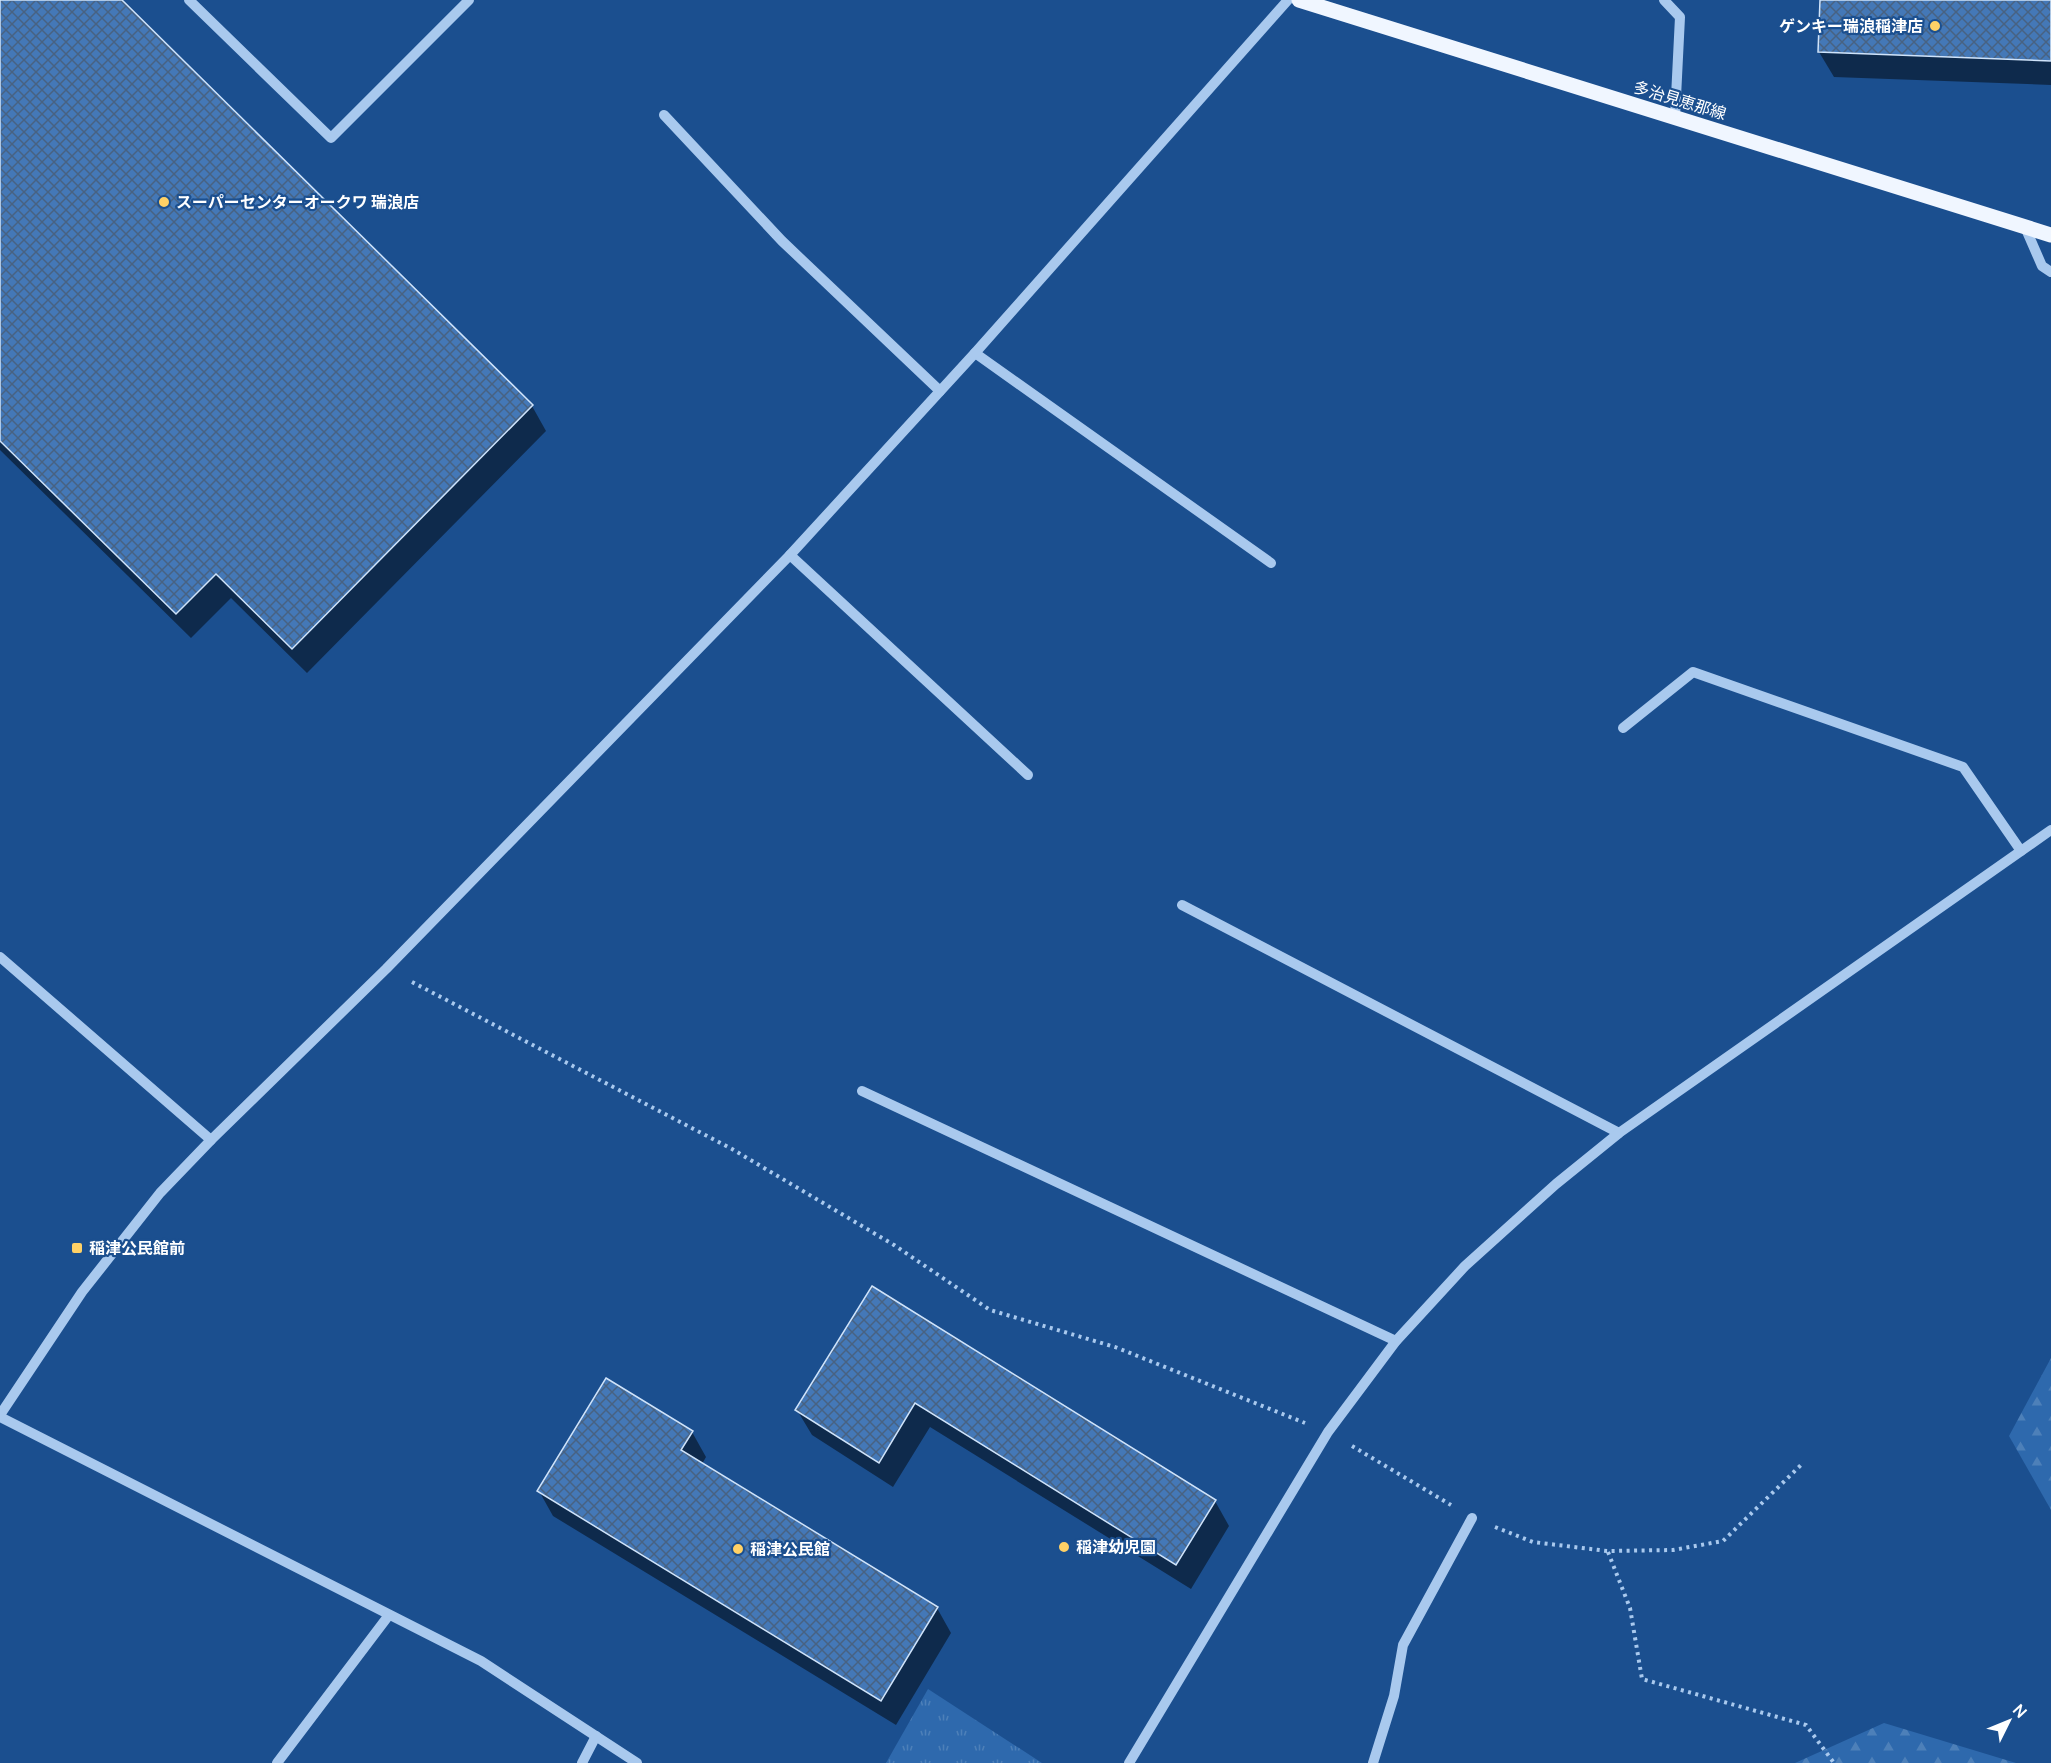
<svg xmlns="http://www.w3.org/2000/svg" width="2051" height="1763" font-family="Manrope,'Noto Sans JP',sans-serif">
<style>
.forest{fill:url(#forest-firs)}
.park{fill:url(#park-tufts)}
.shadow{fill:#0007}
.building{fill:url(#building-cross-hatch);stroke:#cfe3fa;stroke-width:1.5}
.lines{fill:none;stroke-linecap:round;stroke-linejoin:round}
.path{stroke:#a9c9ee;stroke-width:4;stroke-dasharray:3 4.5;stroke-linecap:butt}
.minor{stroke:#a9c9ee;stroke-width:10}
.major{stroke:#f0f6ff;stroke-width:15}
.poi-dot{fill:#ffd166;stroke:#1b4f8f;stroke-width:2}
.labels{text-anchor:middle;stroke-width:4.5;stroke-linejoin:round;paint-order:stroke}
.poi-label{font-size:16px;font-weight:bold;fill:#fff;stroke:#1b4f8f;text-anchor:start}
.street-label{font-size:16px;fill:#fff;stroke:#1b4f8f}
</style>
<defs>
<pattern id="forest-firs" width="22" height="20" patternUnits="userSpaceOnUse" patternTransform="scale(1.5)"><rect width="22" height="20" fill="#2e69ad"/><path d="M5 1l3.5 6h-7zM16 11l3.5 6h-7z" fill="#4d80b9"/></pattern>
<pattern id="park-tufts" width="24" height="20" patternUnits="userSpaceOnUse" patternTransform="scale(1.5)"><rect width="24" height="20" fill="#2e69ad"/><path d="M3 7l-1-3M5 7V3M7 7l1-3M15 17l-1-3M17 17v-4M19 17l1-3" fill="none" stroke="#4d80b9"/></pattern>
<pattern id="building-cross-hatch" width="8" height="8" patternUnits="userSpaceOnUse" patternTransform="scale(1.5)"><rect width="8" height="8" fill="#4478b7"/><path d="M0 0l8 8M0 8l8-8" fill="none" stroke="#486282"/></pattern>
</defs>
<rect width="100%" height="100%" fill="#1b4f8f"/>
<g class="forest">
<path d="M2051 1358V1510L2009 1436Z"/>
<path d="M1884 1723 2016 1763H1795Z"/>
</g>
<path class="park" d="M928 1689 1042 1763H886Z"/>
<g class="shadow">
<path d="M0 0H120L532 406 546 431 307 673 231 598 191 638 0 450Z"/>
<path d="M1821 0H2051V85L1834 77 1819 52Z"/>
<path d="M872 1288 1215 1501 1229 1526 1191 1589 930 1427 893 1487 812 1435 797 1410Z"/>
<path d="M692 1432 706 1457 702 1464 937 1608 951 1633 896 1725 553 1516 539 1491Z"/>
</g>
<g class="building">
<path d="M0 0H122L533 405 292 649 216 574 176 614 0 441Z"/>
<path d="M1820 0H2051V61L1818 52Z"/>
<path d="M872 1286 1216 1500 1176 1565 915 1403 879 1463 795 1410Z"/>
<path d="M606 1378 693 1431 681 1450 938 1607 881 1701 537 1491Z"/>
</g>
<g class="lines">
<g class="path">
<path d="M412 982 732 1149 894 1245 990 1310 1115 1347 1305 1423"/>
<path d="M1352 1446 1451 1505"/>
<path d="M1495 1527 1533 1542 1607 1551 1673 1550 1723 1541 1801 1465"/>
<path d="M1608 1552 1630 1608 1642 1679 1806 1725 1834 1763"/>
</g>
<g class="minor">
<path d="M189 0 331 138 469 0"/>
<path d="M1664 0 1680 17 1675 117"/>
<path d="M664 115 782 241 940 391"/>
<path d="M2025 227 2042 266 2051 272"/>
<path d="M975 353 1271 563"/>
<path d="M790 555 1028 775"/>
<path d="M1623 728 1693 672 1963 767 2021 851"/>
<path d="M1182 905 1619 1133"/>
<path d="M0 957 211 1140"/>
<path d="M862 1091 1396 1341"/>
<path d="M0 1415 82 1292 160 1193 211 1140 386 969 790 555 975 353 1288 0"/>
<path d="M0 1417 481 1661 637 1763"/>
<path d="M277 1763 389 1615"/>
<path d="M582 1763 596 1736"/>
<path d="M1129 1763 1328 1432 1396 1341 1465 1266 1556 1184 1619 1133 2051 830"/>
<path d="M1373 1763 1394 1696 1403 1645 1472 1518"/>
</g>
<path class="major" d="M1299 0 2051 235"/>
</g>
<g class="poi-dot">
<circle cx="1935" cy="26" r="6"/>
<circle cx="164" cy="202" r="6"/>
<rect x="71" y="1242" width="12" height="12" rx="3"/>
<circle cx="1064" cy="1547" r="6"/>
<circle cx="738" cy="1549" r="6"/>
</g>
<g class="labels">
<g class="poi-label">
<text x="1923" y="32" text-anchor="end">ゲンキー瑞浪稲津店</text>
<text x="176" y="208">スーパーセンターオークワ 瑞浪店</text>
<text x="89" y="1254">稲津公民館前</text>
<text x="1076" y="1553">稲津幼児園</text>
<text x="750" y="1555">稲津公民館</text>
</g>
<g class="street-label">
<text transform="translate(1680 100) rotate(17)" y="6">多治見恵那線</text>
</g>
</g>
<g transform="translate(2009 1721) rotate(47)" stroke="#1b4f8f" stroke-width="4.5" paint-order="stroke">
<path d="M0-4.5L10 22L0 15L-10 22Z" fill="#ffffff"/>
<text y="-9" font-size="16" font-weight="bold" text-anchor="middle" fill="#ffffff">N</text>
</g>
</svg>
